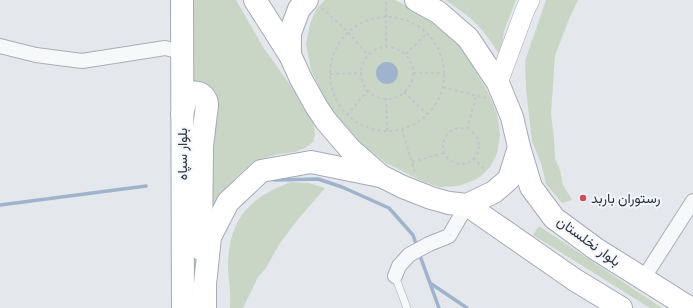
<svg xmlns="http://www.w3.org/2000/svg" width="693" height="308" font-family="'Exo 2',Vazirmatn,sans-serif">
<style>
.green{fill:#c9d6c5}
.water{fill:#9fb4cc}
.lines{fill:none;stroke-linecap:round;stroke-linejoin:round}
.stream{stroke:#9fb4cc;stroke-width:3.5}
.service-casing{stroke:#a9aeb7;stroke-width:8}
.minor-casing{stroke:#a9aeb7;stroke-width:16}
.secondary-casing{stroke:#a9aeb7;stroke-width:20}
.primary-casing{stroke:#a3abb8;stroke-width:24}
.path{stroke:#c2c5cb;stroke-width:2;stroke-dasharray:3 3;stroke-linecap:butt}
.service{stroke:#f7f8fa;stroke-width:7}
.minor{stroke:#f7f8fa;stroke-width:14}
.secondary{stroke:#fff;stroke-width:19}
.primary{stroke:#fff;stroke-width:22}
.poi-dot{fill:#d1495b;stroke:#f4f6f9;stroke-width:1.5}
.labels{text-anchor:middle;stroke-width:4;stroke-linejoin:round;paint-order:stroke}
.street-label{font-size:14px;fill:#2b3445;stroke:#f4f6f9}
.poi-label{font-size:14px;fill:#2b3445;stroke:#f4f6f9;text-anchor:start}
</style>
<rect width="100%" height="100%" fill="#e4e7ec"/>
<g class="green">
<path d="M190 0H236L263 47 301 100 313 122 315 134 313 142 305 148 295 152 279 154 254 161 234 179 217 202 198 308H190Z"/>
<path d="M325 0H395L425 16 444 29 460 46 488 92 497 114 500 134 497 154 490 167 482 175 475 180 458 186 440 187 422 181 386 163 354 138 333 115 311 70 306 44 310 24 317 8Z"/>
<path d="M445 0H516L504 31 500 56C484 29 472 17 445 0Z"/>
<path d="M546 0H578L569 19 555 56 551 114 554 138 555 159 560 170 563 185 572 200 562 203 546 184 541 163 532 141 526 89 525 61Z"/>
<path d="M291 182 309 183 325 188 299 218 280 243 266 268 258 277 243 308H230C231 295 229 282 228 268 228 220 248 198 291 182Z"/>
<path d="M539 226 662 308H650L533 235Z"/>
</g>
<circle class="water" cx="387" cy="73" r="11"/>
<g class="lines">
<g class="stream">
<path d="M274 180 318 179 342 187 389 208 413 235 417 247"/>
<path d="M0 205 146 186"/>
<path d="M419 253 439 308"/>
<path d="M430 283 467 308"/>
</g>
<g class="service-casing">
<path id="service" d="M395 276 407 308"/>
</g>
<g class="minor-casing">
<g id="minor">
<path d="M0 46 36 55 82 61 165 48 182 52"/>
<path d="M395 276 399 266 409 255 429 244 449 236 467 205"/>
<path d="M643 279 693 201"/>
</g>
</g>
<g class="secondary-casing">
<path id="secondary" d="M498 83 525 10 530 0"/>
</g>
<g class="primary-casing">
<g id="primary">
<path d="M182 0 183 308"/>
<path d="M255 0 290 55"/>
<path d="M307 0 299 9 290 33V55L301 79 316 106 326 121 350 149 381 176 403 187 431 198 449 203 467 205 494 192 509 179 519 147 512 117 498 83 468 38 438 12 416 0"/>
<path d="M182 114C184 109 184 103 187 98 193 87 207 94 207 105L202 146 201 249"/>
<path d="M519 147 531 187 554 218 596 249 690 308"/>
<path d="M467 205 575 280 621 308"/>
<path d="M205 308V284L210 237 228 202 261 171 311 162 380 176"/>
</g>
</g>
<g class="path">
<path d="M322 8 348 32 368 55"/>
<circle cx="387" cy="74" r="57"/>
<path d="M386 47V0"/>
<circle cx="387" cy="73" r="26"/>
<path d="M406 54 427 33"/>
<path d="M413 73H444"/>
<path d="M330 74 362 73"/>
<path d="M443 87 486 98"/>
<path d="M404 92 427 114"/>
<path d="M386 98 387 131"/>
<path d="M347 115 368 90"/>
<circle cx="461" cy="146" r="18"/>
<path d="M402 129 415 173"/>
<path d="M467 129 476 96"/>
<path d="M473 158 486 171"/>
<path d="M412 162 444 153"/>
</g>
<use href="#service" class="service"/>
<use href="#minor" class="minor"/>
<use href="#secondary" class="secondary"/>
<use href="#primary" class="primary"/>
</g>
<circle class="poi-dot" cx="583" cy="198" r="4"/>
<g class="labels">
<g class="street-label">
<text transform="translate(182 154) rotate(-90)" y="5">بلوار سپاه</text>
<text transform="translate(589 241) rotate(36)" y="5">بلوار نخلستان</text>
</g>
<g class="poi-label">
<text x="591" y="203">رستوران باربد</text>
</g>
</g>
</svg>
